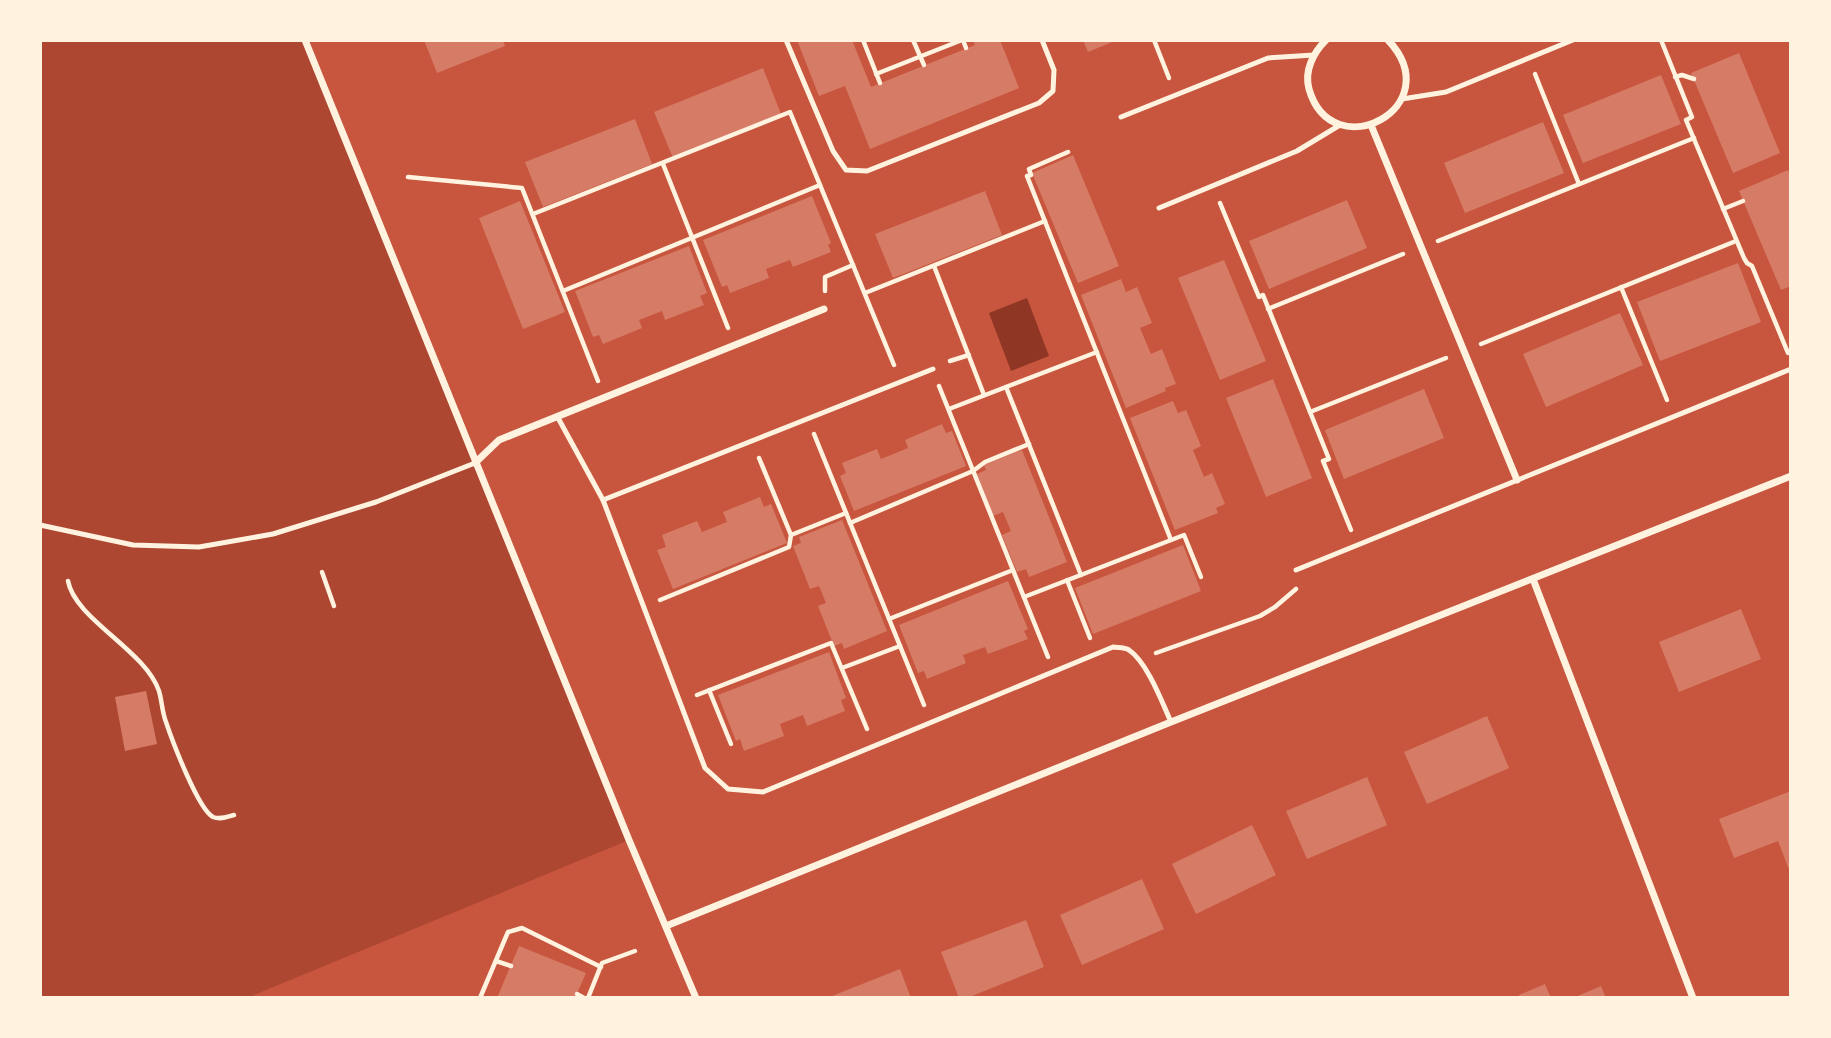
<svg xmlns="http://www.w3.org/2000/svg" width="1831" height="1038" font-family="'Asap Condensed',sans-serif">
<style>
.green{fill:#ae4732}
.water{fill:#8f3625}
.building{fill:#d67c66}
.lines{fill:none;stroke-linecap:round;stroke-linejoin:round}
.path{stroke:#fff3e0;stroke-width:4.5}
.service{stroke:#fff3e0;stroke-width:5}
.minor{stroke:#fff3e0;stroke-width:7}
</style>
<rect width="100%" height="100%" fill="#c8553d"/>
<path class="green" d="M40 40H306L629 840 247 998H40Z"/>
<path class="water" d="M1027 298 1049 356 1011 371 989 313Z"/>
<g class="building">
<path d="M424 40H503L505 46 437 73Z"/>
<path d="M797 40H852L871 87 975 45 973 40H1000L1019 88 870 149 845 86 819 96Z"/>
<path d="M1083 40H1117L1088 52Z"/>
<path d="M1739 53 1780 153 1733 173 1691 73Z"/>
<path d="M763 68 781 114 673 158 654 112Z"/>
<path d="M1661 75 1681 124 1583 163 1563 115Z"/>
<path d="M635 119 652 164 543 207 525 162Z"/>
<path d="M1543 122 1564 173 1465 213 1444 163Z"/>
<path d="M1073 155 1119 266 1078 283 1032 173Z"/>
<path d="M1788 170 1791 177V286L1781 290 1739 191Z"/>
<path d="M985 191 1002 235 893 278 875 234Z"/>
<path d="M812 196 831 243 828 245 831 252 793 267 790 260 766 269 769 278 730 293 727 285 722 287 703 240Z"/>
<path d="M1347 200 1367 248 1269 289 1249 241Z"/>
<path d="M520 201 565 312 523 329 479 218Z"/>
<path d="M689 246 707 293 700 296 704 305 665 320 662 311 639 320 642 328 603 344 599 335 593 337 575 291Z"/>
<path d="M1224 260 1266 361 1220 380 1178 278Z"/>
<path d="M1738 263 1761 322 1660 361 1637 302Z"/>
<path d="M1121 279 1126 292 1137 287 1152 323 1140 328 1151 354 1162 349 1176 384 1165 388 1166 391 1126 408 1081 295Z"/>
<path d="M1620 313 1643 365 1546 407 1523 354Z"/>
<path d="M1273 379 1312 478 1266 497 1226 398Z"/>
<path d="M1424 389 1444 438 1344 479 1325 430Z"/>
<path d="M1173 401 1178 413 1186 410 1201 446 1193 450 1204 477 1212 473 1225 504 1216 508 1218 513 1175 530 1130 418Z"/>
<path d="M942 424 946 433 952 431 966 466 854 511 840 476 846 473 842 463 877 449 881 459 908 448 905 440Z"/>
<path d="M1022 450 1067 562 1029 577 1026 569 1017 572 1002 535 1011 531 1003 512 993 516 977 474 986 470 984 465Z"/>
<path d="M760 497 764 507 771 504 787 543 673 589 657 550 666 547 662 535 697 521 702 532 727 522 723 512Z"/>
<path d="M842 520 887 631 844 649 842 643 834 646 818 606 826 603 819 586 810 589 793 546 801 543 799 537Z"/>
<path d="M1183 545 1201 591 1093 634 1075 588Z"/>
<path d="M1008 581 1028 629 1024 631 1028 639 988 654 985 647 963 655 966 663 927 679 924 671 918 673 899 625Z"/>
<path d="M1741 609 1761 659 1679 692 1659 642Z"/>
<path d="M829 652 846 698 841 700 845 711 807 726 803 715 780 724 784 736 744 751 740 739 736 741 718 695Z"/>
<path d="M146 691 157 744 125 751 115 697Z"/>
<path d="M1487 716 1509 768 1427 804 1404 752Z"/>
<path d="M1367 777 1387 825 1307 859 1286 811Z"/>
<path d="M1791 791V875L1778 841 1734 858 1719 819Z"/>
<path d="M1252 825 1276 875 1196 914 1172 864Z"/>
<path d="M1142 879 1164 929 1082 965 1060 915Z"/>
<path d="M1026 920 1044 967 967 998H959L941 952Z"/>
<path d="M519 946 586 973 575 998H497Z"/>
<path d="M900 969 911 998H827Z"/>
<path d="M1545 984 1551 998H1520L1519 995Z"/>
<path d="M1601 986 1606 998H1573Z"/>
</g>
<g class="lines">
<g class="path">
<path d="M863 40 880 83"/>
<path d="M913 40 924 65"/>
<path d="M963 40 966 48"/>
<path d="M1154 40 1169 78"/>
<path d="M1661 40 1692 117 1686 120 1744 258 1747 263 1752 266 1788 353"/>
<path d="M876 74 962 40"/>
<path d="M1535 74 1579 184"/>
<path d="M1675 77 1682 75 1694 79"/>
<path d="M1068 152 1029 169 1031 175 1027 176 1171 540"/>
<path d="M663 164 728 328"/>
<path d="M408 177 522 188 598 381"/>
<path d="M1220 203 1259 297 1263 295 1329 459 1323 461 1351 530"/>
<path d="M1723 209 1743 201"/>
<path d="M533 214 790 112 894 365"/>
<path d="M1438 241 1694 138"/>
<path d="M934 266 984 395"/>
<path d="M1621 287 1667 400"/>
<path d="M563 291 820 185"/>
<path d="M825 291V277L853 265"/>
<path d="M865 293 1045 221"/>
<path d="M1268 309 1403 254"/>
<path d="M1481 344 1736 241"/>
<path d="M950 361 969 355"/>
<path d="M939 386 1048 657"/>
<path d="M1006 387 1081 575"/>
<path d="M949 409 1097 352"/>
<path d="M1310 412 1446 358"/>
<path d="M814 434 924 705"/>
<path d="M759 458 791 535 846 513"/>
<path d="M850 523 973 471 985 462 1029 444"/>
<path d="M322 572 334 606"/>
<path d="M1067 580 1090 638"/>
<path d="M68 581C75 619 145 650 159 691 162 701 162 712 166 722 172 740 198 809 213 817 220 820 227 817 234 815"/>
<path d="M1024 597 1184 535 1201 577"/>
<path d="M660 600 789 547 791 535"/>
<path d="M889 619 1013 570"/>
<path d="M1156 653 1260 616 1275 607 1296 589"/>
<path d="M842 668 900 646"/>
<path d="M709 690 731 744"/>
<path d="M697 695 831 643 867 729"/>
<path d="M496 961 511 966"/>
<path d="M577 994 584 998"/>
<path d="M480 998 508 932 522 928 601 967"/>
<path d="M588 998 602 963 635 951"/>
</g>
<g class="service">
<path d="M786 40 833 151 846 170 867 171 1039 103 1053 91 1054 70 1042 40"/>
<path d="M1402 99 1446 92 1573 40"/>
<path d="M1121 117 1268 58 1314 55"/>
<path d="M1159 208 1297 151 1340 125"/>
<path d="M557 416 603 500 705 768 728 789 763 792 1113 647C1118 648 1124 647 1129 650 1147 662 1162 702 1171 722"/>
<path d="M603 500 933 369"/>
<path d="M40 525 133 545 199 547 273 534 376 502 475 463"/>
<path d="M1296 570 1791 369"/>
</g>
<g class="minor">
<path d="M305 40 629 840 696 998"/>
<path d="M1326 40C1313 53 1304 71 1309 89 1332 169 1451 107 1388 40"/>
<path d="M1371 125 1517 480"/>
<path d="M475 463 499 440 824 309"/>
<path d="M1533 579 1693 998"/>
<path d="M666 926 1171 722 1791 476"/>
</g>
</g>
<rect width="1831" height="1038" fill="none" stroke="#fff3e0" stroke-width="84"/>
</svg>
